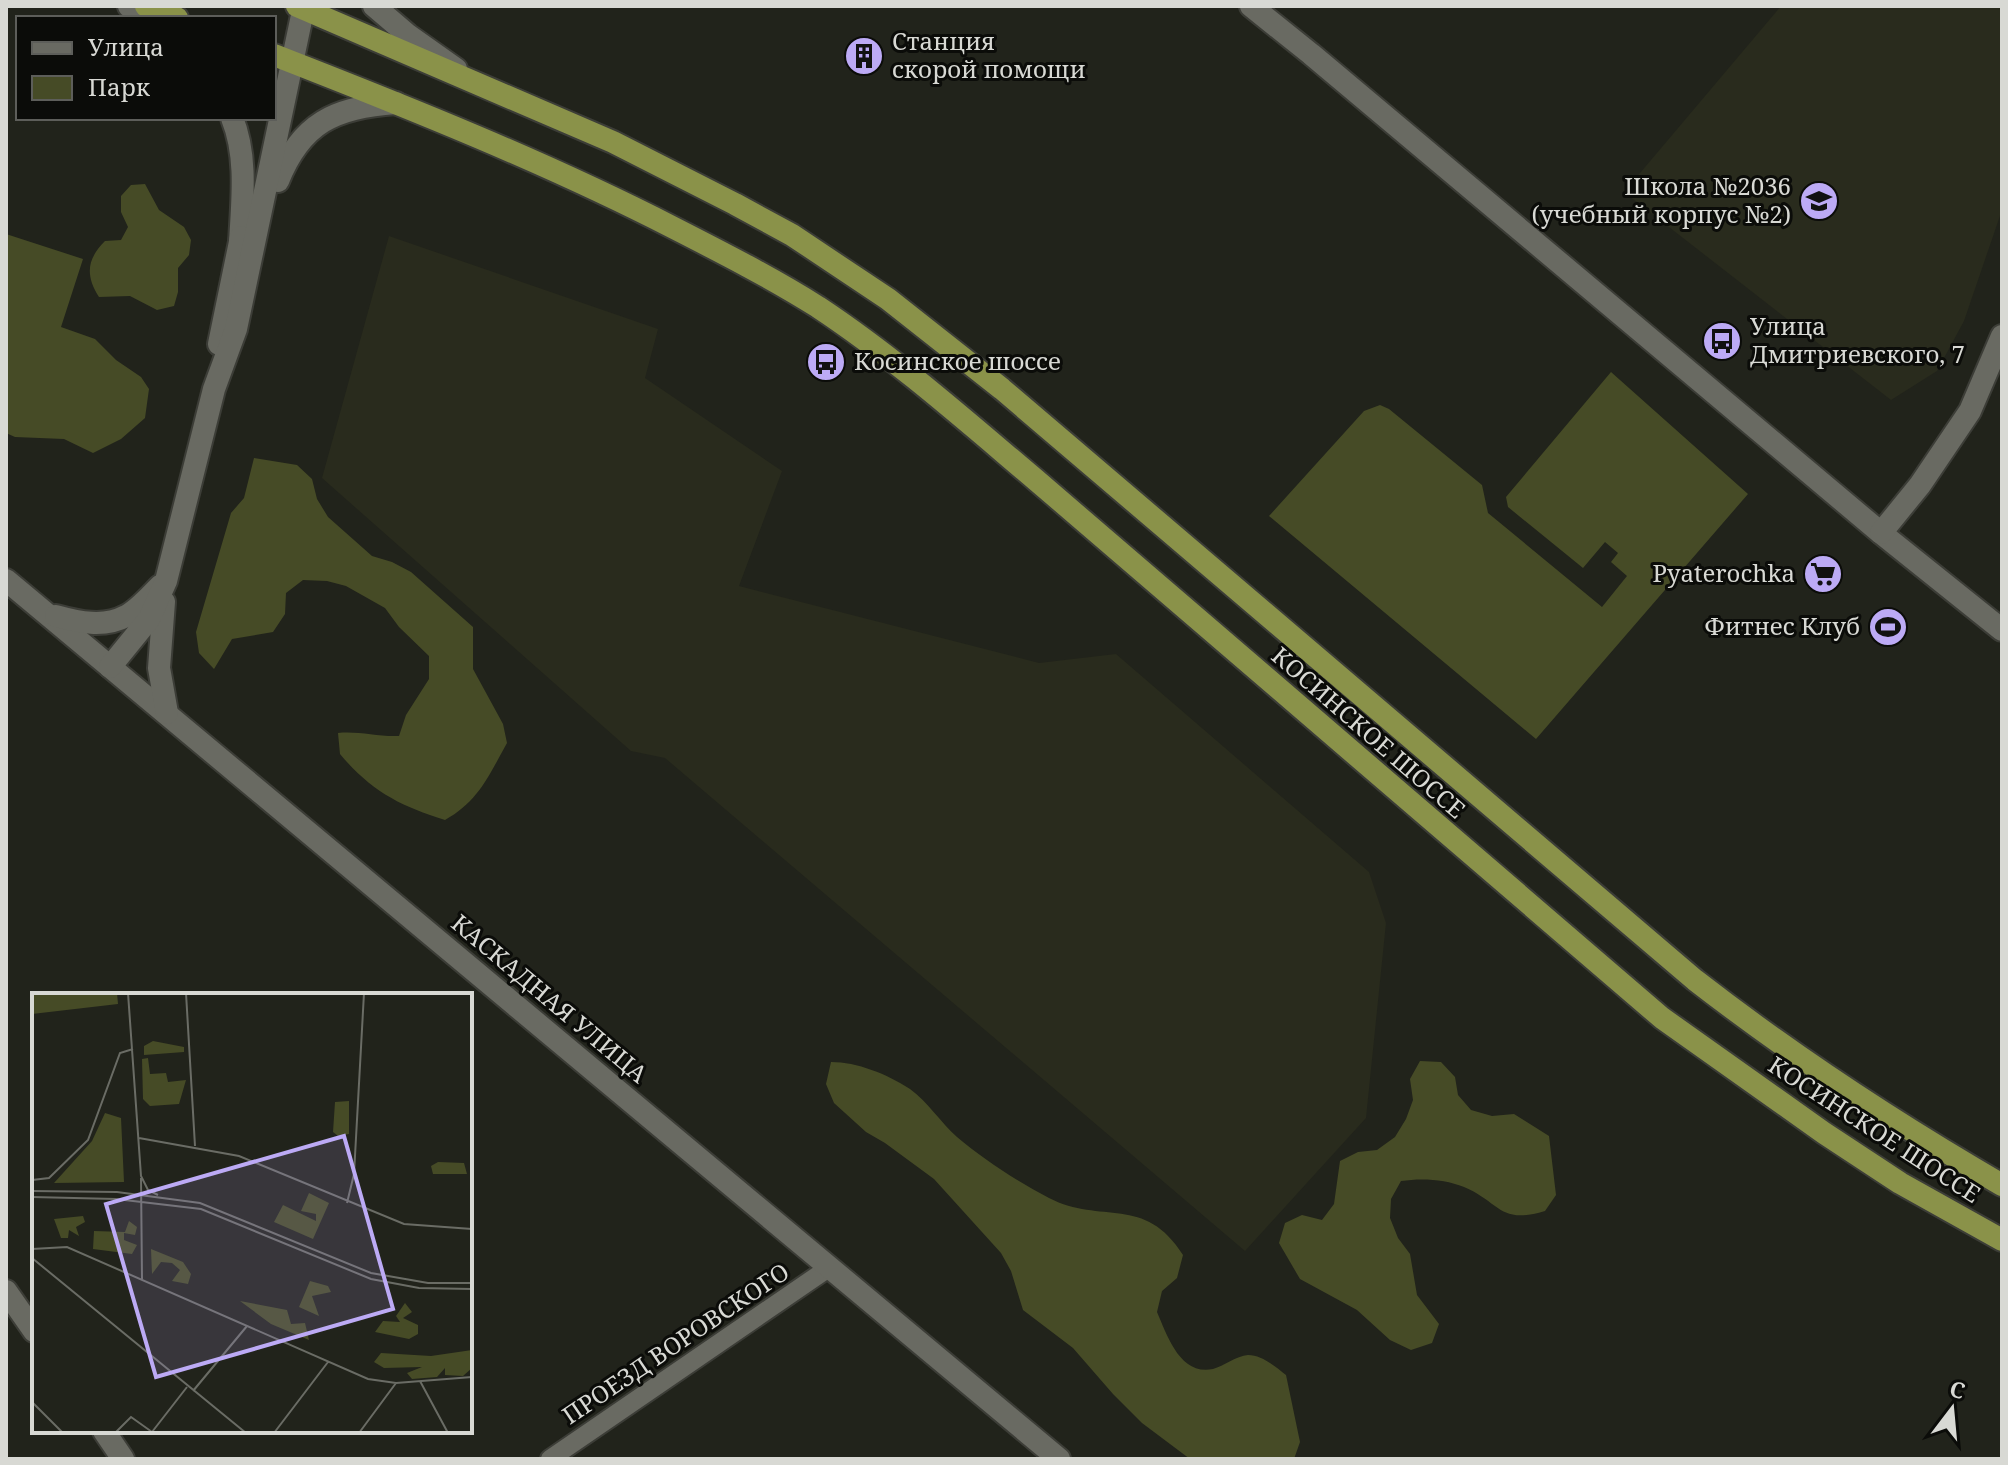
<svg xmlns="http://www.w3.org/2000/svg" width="2008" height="1465" font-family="'Noto Serif',serif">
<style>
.built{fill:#292b1d}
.green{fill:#464b26}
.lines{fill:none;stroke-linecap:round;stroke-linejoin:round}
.minor-casing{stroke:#3c3d37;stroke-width:22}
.tertiary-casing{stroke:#3c3d37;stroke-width:26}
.secondary-casing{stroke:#3c3d37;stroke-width:26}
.trunk-casing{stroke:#3c3d37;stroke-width:26}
.minor{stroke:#696a62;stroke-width:18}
.tertiary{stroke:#696a62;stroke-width:22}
.secondary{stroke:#696a62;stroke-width:22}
.trunk{stroke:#8a9249;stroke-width:22}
.labels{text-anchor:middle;stroke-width:6;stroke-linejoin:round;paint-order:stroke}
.poi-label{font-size:24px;fill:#d8d9d4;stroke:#0b0c09;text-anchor:start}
.street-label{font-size:24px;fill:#d8d9d4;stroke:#0b0c09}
.inset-road{fill:none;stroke:#6a6c65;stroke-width:2}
.view{fill:#bcaaf5;fill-opacity:0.15;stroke:#bcaaf5;stroke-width:4}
.inset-edge{fill:none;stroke:#d8d9d4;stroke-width:4}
</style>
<rect width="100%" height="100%" fill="#21231b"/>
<g class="built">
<path d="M1781 6H2002V210L1964 321 1937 371 1891 400 1624 192Z"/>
<path d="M389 236 658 329 645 378 782 471 739 586 1039 663 1116 654 1369 872 1386 923 1366 1118 1245 1251 665 758 631 751 322 478Z"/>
</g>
<g class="green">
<path d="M145 184 159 210 184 227 191 240 189 255 178 268V292L174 306 157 310 130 296 99 297C85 275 87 259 105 241L121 240 128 227 121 212V196L131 185Z"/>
<path d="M6 234 83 259 61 327 95 339 116 360 141 377 149 389 145 418 121 439 93 453 64 439 15 437 6 433Z"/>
<path d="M1611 372 1748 494 1536 739 1269 516 1364 411 1380 405 1389 409 1482 485 1488 513 1602 607 1627 576 1611 562 1618 553 1605 542 1583 568 1508 507 1506 497Z"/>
<path d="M254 458 297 465 312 479 317 499 328 517 372 556 392 562 411 572 473 627V669L503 724 507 743C489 775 479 801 445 820 400 806 371 791 340 754L338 733C359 731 378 737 399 736L406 715 429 679V656L399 627 385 608 346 586 327 581 303 580 286 593 285 614 273 632 232 639 214 669 199 653 196 632 231 513 244 498Z"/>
<path d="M1420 1061 1441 1062 1455 1077 1458 1095 1471 1110 1492 1116 1514 1114 1549 1136 1556 1195 1545 1211C1499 1225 1500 1202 1464 1187 1445 1179 1421 1178 1401 1181L1391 1199 1390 1218 1398 1238 1410 1254 1417 1295 1439 1324 1432 1343 1411 1350 1390 1340 1357 1310 1300 1279 1279 1243 1285 1223 1302 1215 1322 1220 1334 1204 1340 1161 1358 1152 1377 1150 1395 1137 1406 1119 1413 1100 1410 1079Z"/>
<path d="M831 1062C857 1062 887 1074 910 1089 928 1102 941 1123 957 1137 984 1160 1017 1181 1049 1198 1101 1225 1145 1194 1183 1255L1177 1278 1162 1291 1157 1312C1167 1335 1180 1376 1213 1369 1224 1366 1236 1356 1248 1355 1262 1355 1276 1367 1286 1375L1300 1442 1294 1459H1190L1142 1423 1113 1394 1073 1348 1023 1310 1011 1271 1001 1253 934 1179 885 1143 866 1132 834 1103 826 1084Z"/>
</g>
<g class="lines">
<g class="minor-casing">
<path id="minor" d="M550 1459 830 1267"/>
</g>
<g class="tertiary-casing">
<g id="tertiary">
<path d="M129 6 150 18"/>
<path d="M1251 6 1311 54 1881 533 2002 630"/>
<path d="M232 118C248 157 242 203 240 243"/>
<path d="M278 181C301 123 335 107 396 103"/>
<path d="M219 344 241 237"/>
<path d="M1881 533 1920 485 1970 411 2002 336"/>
<path d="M6 580 1059 1459"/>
<path d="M164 602 159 668 167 713"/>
<path d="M56 616C78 622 104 628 126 616 138 610 150 596 160 586"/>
<path d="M110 667 149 619 166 581 214 389 236 329 304 6"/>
<path d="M6 1291 34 1331"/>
<path d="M104 1431 123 1459"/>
</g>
</g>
<g class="secondary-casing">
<path id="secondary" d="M374 6 408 35 456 69"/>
</g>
<g class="trunk-casing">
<g id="trunk">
<path d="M146 6 177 18"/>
<path d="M297 6 613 142 735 204 792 235 888 299 1002 389 1695 980C1793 1056 1895 1123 2002 1185"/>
<path d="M274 55C410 108 545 162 674 228 723 253 772 278 818 307 895 358 965 420 1036 480L1662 1018 1824 1133 1900 1183 2002 1240"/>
</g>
</g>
<use href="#minor" class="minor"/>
<use href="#tertiary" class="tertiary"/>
<use href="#secondary" class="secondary"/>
<use href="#trunk" class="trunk"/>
</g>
<defs>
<g id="building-disc" transform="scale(2)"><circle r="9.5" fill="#bcaaf5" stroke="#0b0c09"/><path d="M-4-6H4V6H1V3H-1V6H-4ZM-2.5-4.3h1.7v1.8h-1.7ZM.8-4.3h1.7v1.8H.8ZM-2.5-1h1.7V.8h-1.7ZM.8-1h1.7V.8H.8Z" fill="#111"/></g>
<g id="school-disc" transform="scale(2)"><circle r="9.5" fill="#bcaaf5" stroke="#0b0c09"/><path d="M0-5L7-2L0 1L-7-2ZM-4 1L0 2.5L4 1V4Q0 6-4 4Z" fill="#111"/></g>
<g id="bus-disc" transform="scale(2)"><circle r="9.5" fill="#bcaaf5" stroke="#0b0c09"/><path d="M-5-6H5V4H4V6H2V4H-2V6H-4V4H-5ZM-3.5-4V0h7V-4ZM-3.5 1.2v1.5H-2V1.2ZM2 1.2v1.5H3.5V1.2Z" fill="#111"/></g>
<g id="supermarket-disc" transform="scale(2)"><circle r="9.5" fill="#bcaaf5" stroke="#0b0c09"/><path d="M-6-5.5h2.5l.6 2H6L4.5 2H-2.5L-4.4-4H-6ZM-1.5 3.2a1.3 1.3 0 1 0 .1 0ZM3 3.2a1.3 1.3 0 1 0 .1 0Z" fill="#111"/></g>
<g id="stadium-disc" transform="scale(2)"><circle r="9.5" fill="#bcaaf5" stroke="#0b0c09"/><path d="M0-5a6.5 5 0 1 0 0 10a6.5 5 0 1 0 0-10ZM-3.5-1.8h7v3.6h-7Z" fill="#111"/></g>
</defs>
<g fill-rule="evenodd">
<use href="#building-disc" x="864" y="56"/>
<use href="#school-disc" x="1819" y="201"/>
<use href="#bus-disc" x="1722" y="341"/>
<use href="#bus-disc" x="826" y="362"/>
<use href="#supermarket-disc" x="1823" y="574"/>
<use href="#stadium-disc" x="1888" y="627"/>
</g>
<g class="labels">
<g class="poi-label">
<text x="892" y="50">Станция<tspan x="892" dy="28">скорой помощи</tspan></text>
<text x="1791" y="195" text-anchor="end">Школа №2036<tspan x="1791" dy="28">(учебный корпус №2)</tspan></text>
<text x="1750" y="335">Улица<tspan x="1750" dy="28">Дмитриевского, 7</tspan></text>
<text x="854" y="370">Косинское шоссе</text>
<text x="1795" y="582" text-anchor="end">Pyaterochka</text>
<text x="1860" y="635" text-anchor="end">Фитнес Клуб</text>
</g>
<g class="street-label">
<text transform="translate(1368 733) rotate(41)" y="8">КОСИНСКОЕ ШОССЕ</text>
<text transform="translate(549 999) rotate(40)" y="8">КАСКАДНАЯ УЛИЦА</text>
<text transform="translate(1874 1130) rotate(33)" y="8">КОСИНСКОЕ ШОССЕ</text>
<text transform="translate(676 1344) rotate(-34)" y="8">ПРОЕЗД ВОРОВСКОГО</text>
</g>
</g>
<g transform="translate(32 993)">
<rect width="440" height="440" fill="#21231b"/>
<path d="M0 0H85L86 11 0 21ZM121 48 152 54V59L112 62V53ZM116 65 118 81 134 80 136 89 154 87 147 111 118 113 111 106 110 66ZM317 108V141L306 143 301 139 303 109ZM73 120 89 125 92 189 22 190 60 148ZM406 169 432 170 435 181H401L399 173ZM277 200 297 210 281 246 242 229 251 212 284 228V221L269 218ZM51 223 53 229 44 234 47 243 37 237 36 245H29L22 226ZM97 228 105 234 103 242 92 240V247L105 252 100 261 61 256 62 238 93 239ZM119 256 151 269 159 281 156 291 140 288 148 277 140 270 129 269 120 281ZM278 288 296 293 299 299 280 303 287 323 267 314ZM208 308 255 317 259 331 273 330 277 347 239 331ZM373 310 380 319 371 325 386 332V341L377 346 343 339 351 328 368 329 364 323ZM440 357V375L431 383 413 382V375L405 384 380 386 375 380 390 374 352 375 342 369 349 360 399 363Z" fill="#464b26"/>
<path class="inset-road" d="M96 0 109 183 116 197 126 202M154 0 163 153M107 145 207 163 372 231 440 236M109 185 110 286M0 187 17 185 56 147 88 60 101 56M0 198 85 199 168 210 339 280 396 290H440M0 204 84 206 169 216 339 286 387 295 440 296M315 210 322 181 332 0M0 256 35 254 336 386 364 390 440 384M0 265 214 440M388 388 416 440M161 398 215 333M0 409 31 440M83 440 99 424 120 439 155 394M242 440 296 369M327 440 364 390"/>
<path class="view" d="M312 143 361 316 124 384 74 211Z"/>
<rect width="440" height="440" class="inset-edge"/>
</g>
<rect width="2008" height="1465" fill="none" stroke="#d8d9d4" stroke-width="16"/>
<rect x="16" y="16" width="260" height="104" fill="#0b0c09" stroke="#5d5e5a" stroke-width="2"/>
<rect x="32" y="42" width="40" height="12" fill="#696a62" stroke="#5d5e5a" stroke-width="2"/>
<text x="88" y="56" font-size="24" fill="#d8d9d4">Улица</text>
<rect x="32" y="76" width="40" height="24" fill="#464b26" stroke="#5d5e5a" stroke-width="2"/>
<text x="88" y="96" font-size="24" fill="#d8d9d4">Парк</text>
<g transform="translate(1952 1409) rotate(16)" stroke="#0b0c09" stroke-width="6" paint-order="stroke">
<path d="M0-6L14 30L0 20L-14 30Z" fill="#d8d9d4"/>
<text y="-12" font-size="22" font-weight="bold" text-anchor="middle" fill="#d8d9d4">С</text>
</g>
</svg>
